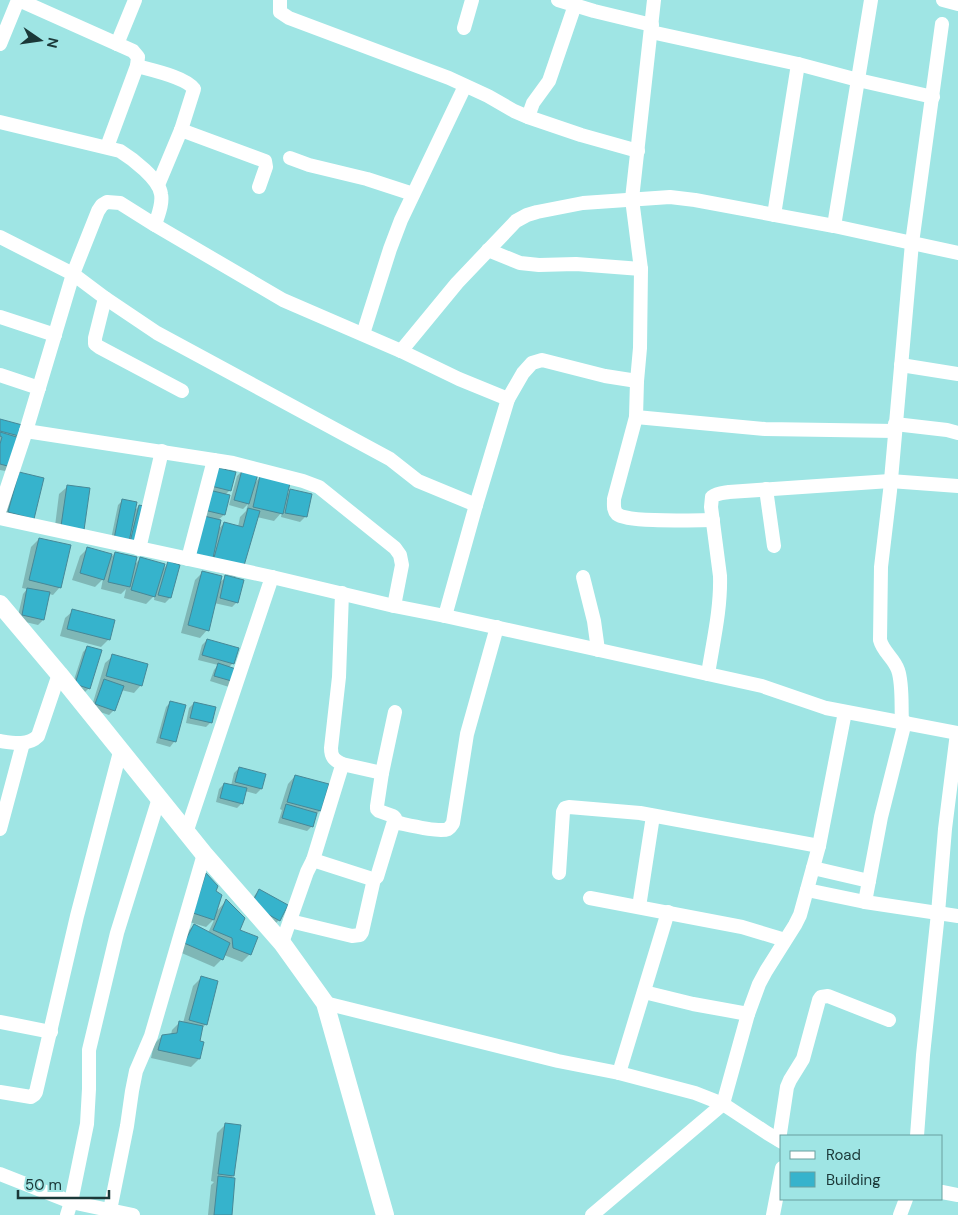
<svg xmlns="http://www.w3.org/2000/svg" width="958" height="1215" font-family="'DM Sans',sans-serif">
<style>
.shadow{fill:#0003}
.building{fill:#36b3cc;stroke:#478897}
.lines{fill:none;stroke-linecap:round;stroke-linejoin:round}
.minor{stroke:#fff;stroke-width:14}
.tertiary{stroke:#fff;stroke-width:18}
</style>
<rect width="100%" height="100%" fill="#9fe5e4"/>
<g class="shadow">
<path d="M0 420 22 436 10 466 5 471 0 470Z"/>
<path d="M242 471 254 484 260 477 286 495 291 490 311 495 305 517 300 522 281 517 282 512 274 521 257 517 242 569 235 577 206 569 188 561 211 474 230 490 225 495 224 515 218 520V530L224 523 238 527 240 517 246 511 248 504 243 509 229 505 237 476Z"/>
<path d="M19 473 32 518 1 520Z"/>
<path d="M67 487 82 529 54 534 59 494Z"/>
<path d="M123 500 134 511 139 506V544H110L118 505Z"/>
<path d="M39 539 60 587 53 595 49 594 43 620 38 625 17 620 23 594 27 589 22 588 31 547Z"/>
<path d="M88 548 108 560 115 553 134 565 141 558 163 569 169 563 170 598 165 603 154 600 155 595 146 604 124 598 126 589 121 594 101 589 103 579 95 587 72 580 80 556Z"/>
<path d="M203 572 219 583 226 577 237 602 232 607 214 603 207 630 200 638 181 633 195 580Z"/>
<path d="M73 611 109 639 101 647 60 636 65 618Z"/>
<path d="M207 640 233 663 228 668 237 671 229 687 210 681 214 670 218 665 198 660 202 645Z"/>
<path d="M88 647 89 688 84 693 71 689 83 652Z"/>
<path d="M113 656 141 685 134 693 121 690 114 710 109 715 91 709 105 663Z"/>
<path d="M171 702 184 706 174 742 170 747 156 743 166 707Z"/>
<path d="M194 703 211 722 206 727 186 723 189 708Z"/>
<path d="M239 768 261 789 256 794 245 791 242 803 237 808 216 802 219 789 224 784 231 786 234 773Z"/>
<path d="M295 776 320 811 315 815 312 826 307 831 278 823 282 810 280 809 288 784Z"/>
<path d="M206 875 214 891 216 912 226 901 238 930 250 954 242 962 224 955 222 959 214 967 177 951 186 933 194 925 208 933 215 918 206 927 186 921 199 882Z"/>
<path d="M259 891 279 920 274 925 247 910 255 895Z"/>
<path d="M201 978 206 1024 201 1029 198 1042 199 1059 191 1067 151 1058 154 1044 162 1036 171 1035 172 1030 180 1022 183 1023 193 986Z"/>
<path d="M225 1125 233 1176 230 1179V1215H208L211 1185 214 1182 211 1181 217 1133Z"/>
</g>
<g class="building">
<path d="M0 419 26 426 23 437 0 431Z"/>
<path d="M0 432 20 438 11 467 0 464V444L2 437 0 436Z"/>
<path d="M215 467 236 472 231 491 211 486Z"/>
<path d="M242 470 258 474 249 504 234 500Z"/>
<path d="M19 472 44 478 34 519 8 512Z"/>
<path d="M260 476 290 483 283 514 253 507Z"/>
<path d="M67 485 90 488 84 530 61 526Z"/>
<path d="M290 489 312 494 307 517 285 513Z"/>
<path d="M209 490 230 495 225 515 204 510Z"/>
<path d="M122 499 137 502 129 542 114 539Z"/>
<path d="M139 505 148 507 140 544 130 542Z"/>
<path d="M248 508 260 511 243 569 213 561 224 522 243 527Z"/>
<path d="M204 516 221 520 213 558 195 554Z"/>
<path d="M39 538 71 545 61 588 29 580Z"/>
<path d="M87 547 112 554 104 580 80 573Z"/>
<path d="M115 552 137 557 130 587 108 582Z"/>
<path d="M140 557 165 564 155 597 131 590Z"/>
<path d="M168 561 180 565 171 598 158 595Z"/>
<path d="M202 571 222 576 209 631 188 625Z"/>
<path d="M225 575 244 580 238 603 220 598Z"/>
<path d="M27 588 50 592 44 620 22 615Z"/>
<path d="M72 609 115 620 110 640 67 629Z"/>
<path d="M207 639 239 648 234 664 202 655Z"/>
<path d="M87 646 102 650 90 689 75 684Z"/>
<path d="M112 654 148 664 142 686 106 676Z"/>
<path d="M218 663 239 670 235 682 214 676Z"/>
<path d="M104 679 124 686 115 711 95 704Z"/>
<path d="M170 701 186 705 176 742 160 738Z"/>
<path d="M194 702 216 707 212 723 190 718Z"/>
<path d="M239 767 266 774 262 789 235 782Z"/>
<path d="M295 775 329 784 321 811 287 802Z"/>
<path d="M224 783 247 788 243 804 220 798Z"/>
<path d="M286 804 317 813 313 827 282 818Z"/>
<path d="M206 873 218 886 216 891 222 895 214 920 193 913Z"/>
<path d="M259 889 288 905 280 921 251 905Z"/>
<path d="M226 899 245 918 240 930 258 937 251 955 233 948 232 938 213 930Z"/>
<path d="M194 924 230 943 223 960 184 943Z"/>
<path d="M201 976 218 981 207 1025 189 1020Z"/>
<path d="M179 1021 203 1026 200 1041 204 1042 200 1059 158 1050 162 1035 177 1033Z"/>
<path d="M225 1123 241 1125 234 1176 218 1174Z"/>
<path d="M218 1176 235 1178 232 1215H214Z"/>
</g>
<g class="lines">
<g class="minor">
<path d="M19 0 133 51 138 57 137 66 107 147"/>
<path d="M280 0V12L289 18 449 78 488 96 514 111 528 117 581 135 638 151"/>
<path d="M558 0 594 11 652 25"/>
<path d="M654 0 632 199 641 269 640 348 637 381 636 417 614 499C614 505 613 510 617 514 628 523 696 520 713 520"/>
<path d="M943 0 958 4"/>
<path d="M464 28 472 0"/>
<path d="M651 32 798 64 858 80 933 97"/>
<path d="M0 44 18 0"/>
<path d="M117 44 135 0"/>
<path d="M137 66C151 70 186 77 194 89L181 130 158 185"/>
<path d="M528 117 533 103 549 81 575 5"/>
<path d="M0 122 120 151C133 159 159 179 161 194 163 204 158 215 155 225"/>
<path d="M181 130 265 161 266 167 259 187"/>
<path d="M290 158 309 165 367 179 413 194"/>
<path d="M774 215 798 64"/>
<path d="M834 226 871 0"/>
<path d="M0 237 73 274 105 298 157 333 390 459 418 481 476 505"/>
<path d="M488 250 520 263 539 265 576 264 641 269"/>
<path d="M105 298 95 338V344L99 347 182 391"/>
<path d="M0 317 55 335"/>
<path d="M363 334 390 249 401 220 465 86"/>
<path d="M401 351 457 283 516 221 527 215 537 212 583 203 670 197 695 200 834 226 958 253"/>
<path d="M901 365 958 374"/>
<path d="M0 375 39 388"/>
<path d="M636 417 765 429 895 431"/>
<path d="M895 424 947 430 958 433"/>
<path d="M26 431 233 463 303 481 319 487 395 548 400 555 402 565 394 606"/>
<path d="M766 489 774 546"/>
<path d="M0 509 26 431 73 274 98 211 102 205 107 202 120 203 155 225 283 300 401 351 459 379 508 399"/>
<path d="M0 518 272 577 394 606 445 616 762 686 826 708 958 733"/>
<path d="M139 549 162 451"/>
<path d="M188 559 214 460"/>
<path d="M583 577 594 621 598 650"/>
<path d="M445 616 476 505 508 399 523 373 532 363 542 360 605 376 637 381"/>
<path d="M708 674C713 642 721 609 720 576L711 507 712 497C717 493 723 493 729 492L890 481 958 486"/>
<path d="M902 722C901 707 903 684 898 670 894 658 883 652 880 640L881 567 890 491 912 243 942 24"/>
<path d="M0 741C13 743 28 746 38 736L59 674"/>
<path d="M342 764 382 773"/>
<path d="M394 822C405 824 439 833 448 829 451 827 451 826 453 823L467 734 497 627"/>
<path d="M0 829 23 743"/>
<path d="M186 833 272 577"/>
<path d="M313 860 369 878 374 879 377 877 395 818 393 816 379 811 377 809V806L382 773 395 712"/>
<path d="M813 868 869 881"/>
<path d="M559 873 563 812 565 808 569 807 640 813 819 846"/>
<path d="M807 890 865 902 958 916"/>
<path d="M590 898 742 927 785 940"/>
<path d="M865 902 881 817 905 722"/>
<path d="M639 907 653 816"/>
<path d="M290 921 352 936 360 935 362 932 374 879"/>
<path d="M282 943 307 872 313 860 341 769 342 764C334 760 331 757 331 748L339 677 342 593"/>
<path d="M644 992 693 1004 748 1014"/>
<path d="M325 1003 558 1061 619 1073 695 1093 723 1104 767 1133 782 1142"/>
<path d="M1 1022 51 1032"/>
<path d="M619 1073 668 912"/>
<path d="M0 1092 31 1097 34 1095 36 1092 77 916 120 752"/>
<path d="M917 1136 923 1055 938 913 945 829 957 733"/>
<path d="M779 1140 787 1087 790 1080 803 1059 819 1000 821 997 828 996 889 1020"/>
<path d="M0 1174 71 1202 133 1215"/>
<path d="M942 1192 958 1195"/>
<path d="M110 1210 127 1126 132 1091 136 1071 151 1036 204 854"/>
<path d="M67 1215 71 1202 87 1124 89 1089V1050L117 933 159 798"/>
<path d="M592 1215 723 1104 748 1014 759 984 766 971 795 925 800 915 819 846 845 712"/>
<path d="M773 1215 782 1168"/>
<path d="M900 1215 906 1199"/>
</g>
<path class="tertiary" d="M0 604 59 674 204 854 282 943 325 1003 385 1215"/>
</g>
<rect x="780" y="1135" width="162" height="65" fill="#9fe5e4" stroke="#6aa09f"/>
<rect x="790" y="1151" width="25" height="8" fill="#ffffff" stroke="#6aa09f"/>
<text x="826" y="1160" font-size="15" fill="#1b3838">Road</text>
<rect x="790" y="1172" width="25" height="15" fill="#36b3cc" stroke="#6aa09f"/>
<text x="826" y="1185" font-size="15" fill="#1b3838">Building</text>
<g transform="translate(40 40) rotate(103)" stroke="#9fe5e4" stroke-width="4" paint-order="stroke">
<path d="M0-4L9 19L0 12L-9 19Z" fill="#1b3838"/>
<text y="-8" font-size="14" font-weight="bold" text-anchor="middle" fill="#1b3838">N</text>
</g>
<path d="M18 1190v8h91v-8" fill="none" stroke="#1b3838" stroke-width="2.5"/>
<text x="25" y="1190" font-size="15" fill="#1b3838" stroke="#9fe5e4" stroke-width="4" paint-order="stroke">50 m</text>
</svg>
